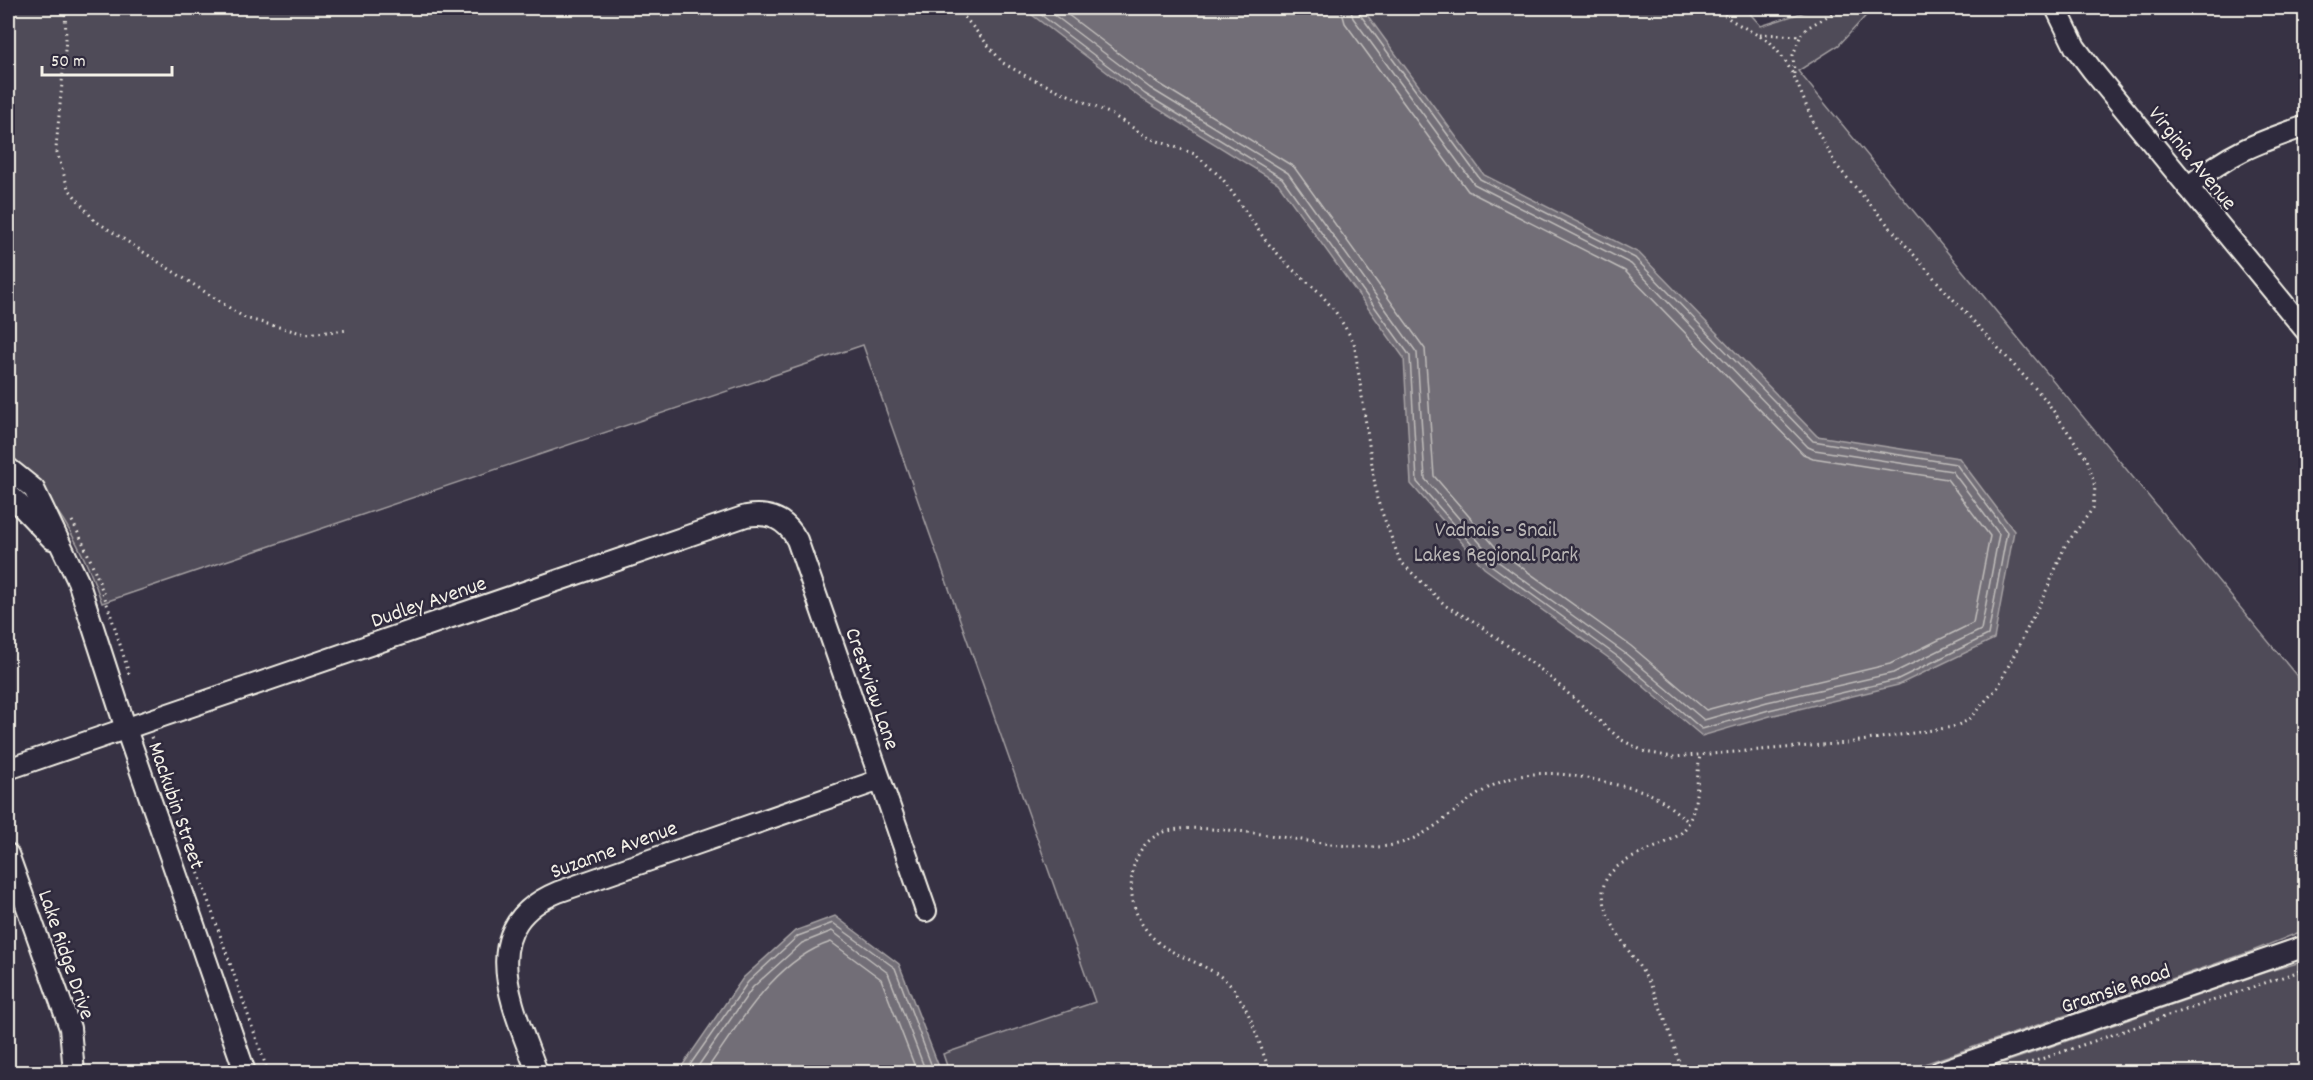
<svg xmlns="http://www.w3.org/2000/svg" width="2313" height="1080" font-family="Dekko,sans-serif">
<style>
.green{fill:#504b59;stroke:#a29ea0;stroke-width:1.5}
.water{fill:#726e77;stroke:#a6a2a4;stroke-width:1.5}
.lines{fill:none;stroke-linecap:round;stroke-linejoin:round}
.shore{stroke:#c0bdbb;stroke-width:1.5}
.minor-casing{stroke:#f4f1e8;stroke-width:24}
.path{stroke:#f4f1e8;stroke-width:3;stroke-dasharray:1.5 4.5;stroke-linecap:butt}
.minor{stroke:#2f2a3d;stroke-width:20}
.labels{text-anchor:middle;stroke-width:5;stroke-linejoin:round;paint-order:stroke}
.street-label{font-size:22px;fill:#f4f1e8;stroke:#2f2a3d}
.park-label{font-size:22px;fill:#bbb7b6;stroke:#2f2a3d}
</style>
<rect width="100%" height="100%" fill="#373244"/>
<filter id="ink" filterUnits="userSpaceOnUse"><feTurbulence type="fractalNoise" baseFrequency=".0167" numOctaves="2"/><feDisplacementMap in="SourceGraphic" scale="12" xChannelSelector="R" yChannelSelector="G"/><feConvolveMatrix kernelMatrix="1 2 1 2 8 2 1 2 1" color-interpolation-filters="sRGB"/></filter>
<g filter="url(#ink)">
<g class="green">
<path d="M8 8H1745L1761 26 1817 8H1873L1839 45 1798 71 2305 686V930L2250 952 1901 1072H949L943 1054 1095 1002 863 345 102 603C88 563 70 523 42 492 31 481 19 471 8 461Z"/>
<path d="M2305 961V1072H1977L2266 972Z"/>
</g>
<g class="water">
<path d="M1023 8H1362L1484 175 1639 253 1817 436 1959 458 2014 531 1994 639 1898 685 1770 716 1702 736 1617 664 1484 568 1411 484 1404 358 1278 183 1142 99Z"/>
<path d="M835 916 899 964 941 1072H678L743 978 795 931Z"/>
</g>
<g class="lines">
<g class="shore">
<path d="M1032 8 1145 94 1282 178 1410 356 1417 482 1488 563 1621 659 1702 729 1769 710 1896 680 1988 635 2007 532 1956 464 1813 441 1635 258 1480 179 1359 13 1357 8"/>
<path d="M1045 8 1150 88 1288 173 1417 353 1425 479 1493 558 1626 654 1704 720 1767 702 1893 673 1981 630 1999 534 1952 471 1815 450 1808 447 1631 264 1474 184 1353 18 1350 8"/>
<path d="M1059 8 1155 81 1294 167 1425 349 1434 476 1499 551 1631 646 1706 710 1765 694 1890 664 1973 623 1990 536 1947 479 1813 458 1803 454 1625 271 1468 191 1345 23 1341 8"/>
<path d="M685 1072 748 982 798 936 833 923 895 968 934 1072"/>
<path d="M694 1072 753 987 802 943 832 931 888 973 926 1072"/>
<path d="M705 1072C738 1026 774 960 831 942L881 979 917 1072"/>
</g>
<g class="minor-casing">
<g id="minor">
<path d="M2056 8 2075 47 2093 71 2306 331"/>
<path d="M2188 187C2229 153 2256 143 2306 126"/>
<path d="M8 468 34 489 78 581 126 729 245 1072"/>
<path d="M8 494 17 502 52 539"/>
<path d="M8 769 746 516C769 512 786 519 797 540L926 911"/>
<path d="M8 854 70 1028 74 1072"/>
<path d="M537 1072C515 1010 471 928 558 892L880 780"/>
<path d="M1939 1072 2306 946"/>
</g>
</g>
<g class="path">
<path d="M65 8 66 39 56 149 68 188 94 220 245 318 305 334 349 330"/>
<path d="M957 8 1003 63 1026 76 1111 114 1149 138 1195 154 1222 178 1266 241 1292 269 1319 292 1335 311 1354 342 1377 499 1400 561 1446 606 1475 622 1544 672 1620 739 1645 752 1673 757 1847 743 1953 727 1967 721 1998 687 2048 587 2065 546 2093 508 2095 487 2087 459 2045 399 1941 286 1836 165 1816 129 1794 76 1784 59 1770 42 1731 20 1716 8"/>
<path d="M1760 34 1800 36 1807 28 1841 8"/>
<path d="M1794 74 1793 55 1800 37"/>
<path d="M72 521C98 570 113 621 129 674"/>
<path d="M151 737 268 1072"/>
<path d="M1270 1072C1259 1044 1251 1009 1231 986 1216 969 1192 962 1173 952 1141 936 1126 903 1133 869 1137 852 1147 838 1164 832 1183 826 1207 829 1227 830 1275 834 1323 846 1371 847 1427 848 1450 807 1494 785 1533 766 1572 774 1613 784 1626 787 1641 789 1652 795 1665 801 1677 813 1689 822"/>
<path d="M1682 1072C1674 1045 1665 1017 1653 990 1639 960 1605 927 1603 893 1602 857 1664 851 1683 831 1699 813 1696 778 1700 755"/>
<path d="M2003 1072 2306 969"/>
</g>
<use href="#minor" class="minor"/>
</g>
</g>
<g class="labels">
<g class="street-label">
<text transform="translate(2194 157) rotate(51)" y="8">Virginia Avenue</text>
<text transform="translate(428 600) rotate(-19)" y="8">Dudley Avenue</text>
<text transform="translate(874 688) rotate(71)" y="8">Crestview Lane</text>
<text transform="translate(178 805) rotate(71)" y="8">Mackubin Street</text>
<text transform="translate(613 848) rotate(-20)" y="8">Suzanne Avenue</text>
<text transform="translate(68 954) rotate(71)" y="8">Lake Ridge Drive</text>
<text transform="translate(2115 987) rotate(-19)" y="8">Gramsie Road</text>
</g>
<g class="park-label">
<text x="1496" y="536">Vadnais - Snail<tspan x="1496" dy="25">Lakes Regional Park</tspan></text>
</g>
</g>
<rect width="2313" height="1080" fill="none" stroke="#2f2a3d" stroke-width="30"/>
<rect x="15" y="15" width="2283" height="1050" fill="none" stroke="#f4f1e8" stroke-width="2" filter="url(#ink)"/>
<path d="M42 66v9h130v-9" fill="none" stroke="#f4f1e8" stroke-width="3"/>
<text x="51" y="66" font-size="18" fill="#f4f1e8" stroke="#2f2a3d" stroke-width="4.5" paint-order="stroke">50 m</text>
</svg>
